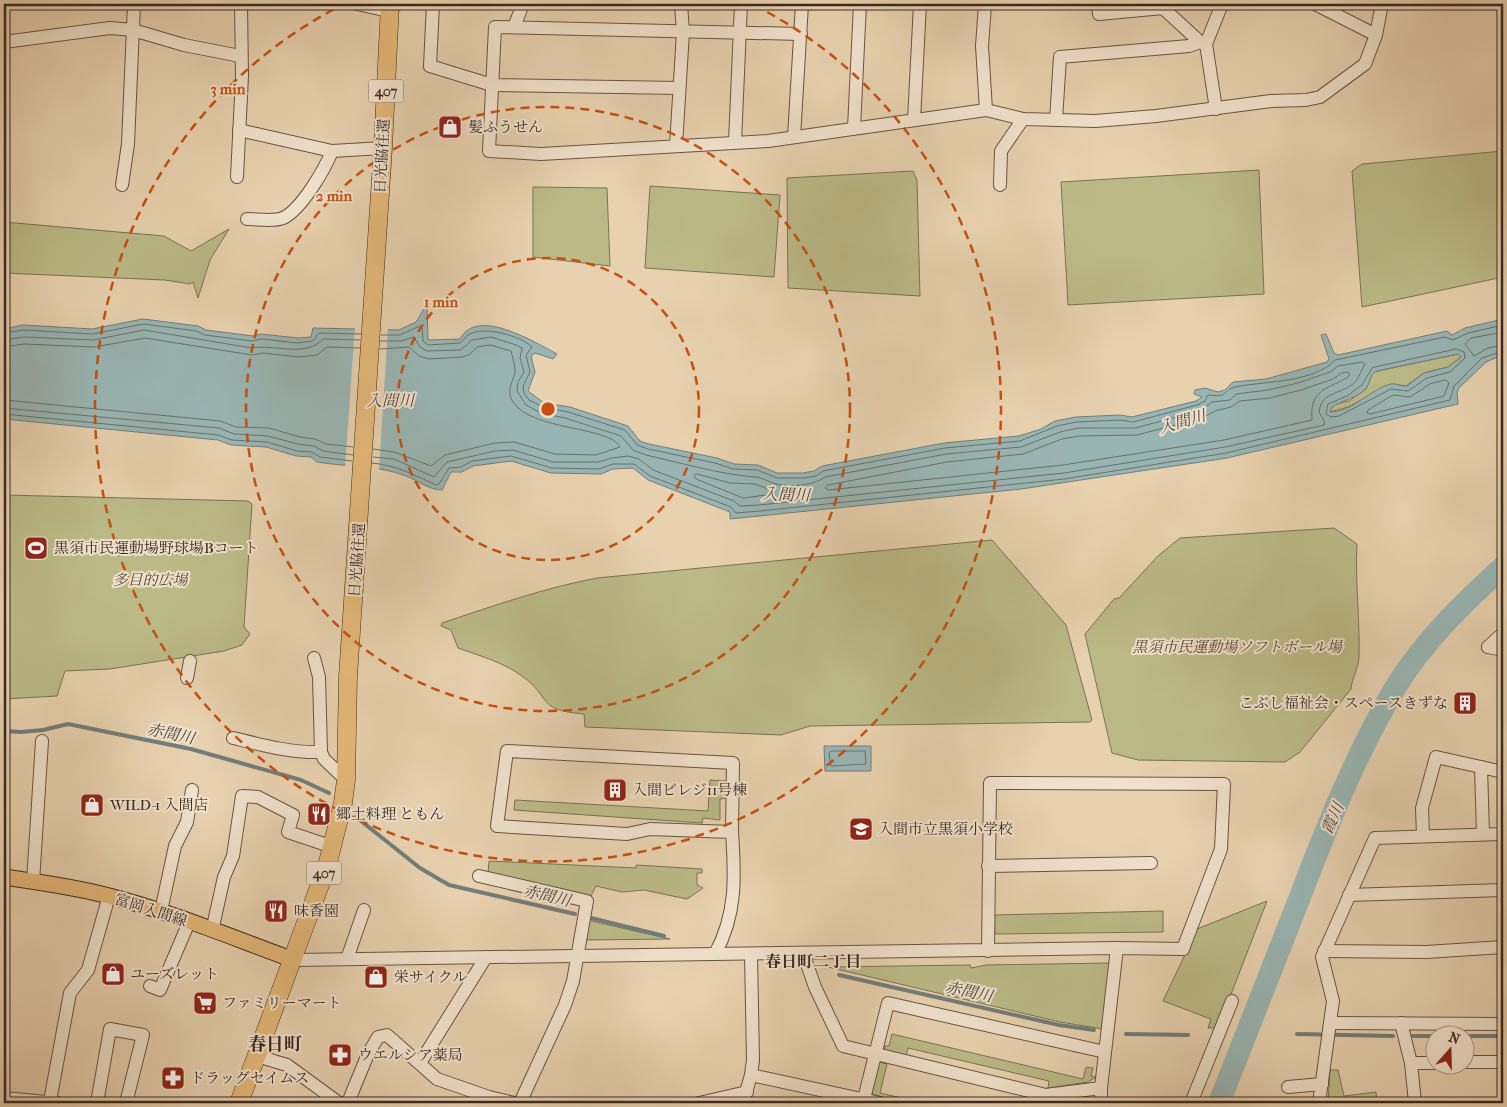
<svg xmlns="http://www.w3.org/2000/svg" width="1507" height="1107" font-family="'IM FELL French Canon','Noto Serif JP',serif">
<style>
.green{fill:#bbba87;stroke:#7a7256}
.water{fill:#99b5b3;stroke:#737d7a;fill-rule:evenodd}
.pier{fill:#e8d1af}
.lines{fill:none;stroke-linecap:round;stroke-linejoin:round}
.shore{stroke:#6a706c;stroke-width:1}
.stream{stroke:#737d7a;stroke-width:4}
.river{stroke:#99b5b3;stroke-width:22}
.minor-casing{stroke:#665447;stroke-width:14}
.major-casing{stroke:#3a2a24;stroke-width:17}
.highway-casing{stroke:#3a2a24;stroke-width:19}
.minor{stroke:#f0e1cb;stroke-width:12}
.major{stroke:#e4b878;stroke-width:15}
.highway{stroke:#e4b878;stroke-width:18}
.ring{fill:none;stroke:#c55011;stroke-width:2.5;stroke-dasharray:9 6}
.labels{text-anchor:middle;stroke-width:4;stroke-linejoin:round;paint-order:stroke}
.shield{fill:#f0e1cb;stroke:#716156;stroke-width:1}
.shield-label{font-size:14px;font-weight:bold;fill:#3a2a24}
.poi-label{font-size:15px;fill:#3a2a24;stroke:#f0e1cb;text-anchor:start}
.street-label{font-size:15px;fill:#3a2a24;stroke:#f0e1cb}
.park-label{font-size:15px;font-style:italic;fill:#544738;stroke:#f0e1cb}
.water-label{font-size:16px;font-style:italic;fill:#4d4641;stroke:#f0e1cb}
.neighbourhood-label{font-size:16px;font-weight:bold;fill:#3a2a24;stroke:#f0e1cb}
.quarter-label{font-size:18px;font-weight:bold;fill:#3a2a24;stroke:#f0e1cb}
.centre{fill:#c55011;stroke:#f0e1cb;stroke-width:2.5}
.ring-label{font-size:15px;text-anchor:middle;font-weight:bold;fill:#c55011;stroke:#f0e1cb;stroke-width:4;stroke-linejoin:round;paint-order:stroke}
</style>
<rect width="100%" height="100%" fill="#e8d1af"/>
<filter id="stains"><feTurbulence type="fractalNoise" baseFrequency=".004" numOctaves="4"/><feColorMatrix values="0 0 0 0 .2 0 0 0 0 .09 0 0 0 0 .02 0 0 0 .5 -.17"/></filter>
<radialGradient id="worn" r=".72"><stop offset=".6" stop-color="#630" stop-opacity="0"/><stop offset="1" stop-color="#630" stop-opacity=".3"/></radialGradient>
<g class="green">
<path d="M1503 151V277L1362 307 1352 171 1362 164Z"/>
<path d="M1259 170 1264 294 1068 305 1061 182Z"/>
<path d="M913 171 917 180 920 296 788 288 787 178Z"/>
<path d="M650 186 780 195 774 277 645 268Z"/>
<path d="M533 187 607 188 610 266 533 257Z"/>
<path d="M4 222 164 236 191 251 229 229 210 260 198 298 193 282 190 284 165 280 4 273Z"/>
<path d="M1458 354 1461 357 1448 367 1424 373 1406 386 1393 384 1389 385 1348 407 1330 412 1332 407 1336 404 1349 401 1366 389 1373 372Z"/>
<path d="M4 495 248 501 252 504 244 627 250 634 242 645 224 651 110 669 65 671 57 696 4 699Z"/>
<path d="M1334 528 1357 544C1355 582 1360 619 1359 656 1359 668 1352 677 1351 689L1300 752 1285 762 1138 760 1112 753 1085 634 1114 599 1119 598 1158 556 1180 538Z"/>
<path d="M992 540 1066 625 1092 720 1090 722 810 726 781 735 585 727 584 714C535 710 553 698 522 676 503 662 480 656 458 648L451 630 441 626 442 623C493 606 544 588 597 578Z"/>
<path d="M710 780 726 781 727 798 720 799V820L703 818 702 823 514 810 515 800 708 811Z"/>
<path d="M489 861 636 868V865L702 869V873H697V885L703 888 687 899 644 890 622 892 596 886 590 898 488 874Z"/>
<path d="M1267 901 1218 1028H1208L1211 1019 1163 1001 1197 929Z"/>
<path d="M1163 911V932L995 934 994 915Z"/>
<path d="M587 920 670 939 585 940Z"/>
<path d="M1111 963 1103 1029 1060 1022 828 967 970 965 971 968 986 965Z"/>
<path d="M892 1034 1083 1079 1086 1067 1093 1068 1091 1076 1096 1077 1088 1082 1048 1088 1049 1081 908 1048 906 1056 888 1052 884 1048 885 1046H889Z"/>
<path d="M878 1062 887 1064 880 1093 923 1103H897V1101L872 1094Z"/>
<path d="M1330 1070H1338L1344 1096 1376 1092 1377 1103H1328Z"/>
</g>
<g class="water">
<path d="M427 304 428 340 460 339C477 306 536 343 557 354L553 359 535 353 531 356 535 372 528 391 544 403 570 407 628 426 640 441 649 444 717 458 734 464 758 465 777 473H803L814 471 822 466 944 443 1019 436 1041 429 1055 421 1076 417 1120 415 1132 417 1196 401 1202 397 1194 394 1195 390 1205 388 1218 392 1225 390 1233 382 1266 379 1327 362 1329 359 1321 335 1326 334 1334 353 1338 355 1447 331 1452 335 1465 328 1503 319V355L1486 362 1459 388 1457 392 1458 404 1227 458 1021 489 730 519V512L648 480 633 468 613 469 601 474 551 473 511 461 473 466 462 472H451L442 490C429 490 419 481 406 476 378 465 347 467 317 462L311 457 296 456 266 447 231 445 218 440 4 419V329L23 325 92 329 143 319 198 326 206 330 253 336 261 334 298 338 311 337 313 328 399 330 416 322ZM1458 354 1461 357 1448 367 1424 373 1407 386C1401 387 1397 383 1391 384 1370 389 1353 412 1330 412L1332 407C1340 401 1361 397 1367 387 1370 382 1370 375 1376 371Z"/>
<path d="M824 746H871V771H825Z"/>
</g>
<path class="pier" d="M355 326 388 327 379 471 345 468Z"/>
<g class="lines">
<g class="shore">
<path d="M1503 332 1471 338 1465 344 1474 356 1488 348 1503 345"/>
<path d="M4 333 24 330 92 334 144 324 196 331 205 335 252 341 262 339 297 343 313 341 319 333 361 334"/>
<path d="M381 335H400L420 326 422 328 423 341 428 345 460 343C464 341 465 337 468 335 483 325 521 336 532 347L526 355 530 372 523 386 524 393 529 400 543 407 568 412 625 430 637 445 648 449 715 463 733 469 757 470 777 478H804L816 476 823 471 945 448 1020 441 1057 426 1077 422 1121 420 1133 422 1197 405 1205 401 1208 395C1230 398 1222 390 1235 387 1264 381 1314 383 1335 360L1445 337 1453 340 1468 333 1503 325"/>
<path d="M4 340 24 337 93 340 144 330 252 348C275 344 306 358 323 339L360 340"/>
<path d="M4 347 24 344 94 347 145 338 252 355 263 353 299 357 317 355 327 347 360 348"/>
<path d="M1457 349 1464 352 1465 358 1450 372 1427 378 1408 391 1391 389 1339 416 1331 417 1326 414 1328 404 1347 396 1362 385 1372 368Z"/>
<path d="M1342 373 1348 372 1350 375C1338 386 1318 386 1313 404 1311 410 1312 415 1312 420L1224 440 1063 465 828 490 825 488 828 485 947 462 1023 454 1062 439 1079 436 1137 435 1202 418 1215 411 1231 407 1240 401 1270 398 1301 390 1333 379Z"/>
<path d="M1446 380 1449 383 1444 396 1370 414 1367 413 1368 410 1393 395 1410 397 1430 384Z"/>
<path d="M4 400 220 421 236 427 269 428 300 437 315 439 326 444 353 447"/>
<path d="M4 408 219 428 234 434 268 436 298 444 314 446 323 451 353 455"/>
<path d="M4 414 218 435 232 440 267 442 297 451 312 452 320 457 352 461"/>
<path d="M373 449 394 452 431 466 445 455 495 443 514 442 555 454 596 455 620 447C610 426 532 431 513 402 506 391 512 383 515 373 516 369 512 355 511 351L490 345 477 347 470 354 463 357 429 359 419 356 409 347 380 349"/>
<path d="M373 457 394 459 434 477 447 462 495 451 513 450 553 462H598L612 458 628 456 639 459 653 470 734 501 740 506 759 505 1064 473 1225 447 1324 425 1325 422 1319 412C1321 390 1344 395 1356 381 1359 377 1362 369 1365 364L1362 362 1338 366 1330 372 1298 383 1268 390 1236 394 1230 400 1212 402 1200 411 1135 428H1078L1060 432 1021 447 946 454 825 477C813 486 787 488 773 483 767 481 761 477 755 477 718 474 682 463 646 455L633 450 621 436 565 418 541 413 526 405 517 391 518 382 524 372 520 358 522 348 516 345 491 337 472 340 461 350 427 351 420 347 414 337 401 341H380"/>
<path d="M372 463C396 465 414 475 436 485L439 484 449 468 461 467 472 461 511 456 552 468 599 469 613 464H634L650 476 731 507 736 513 760 511 1064 479 1226 453 1450 400 1454 386 1482 358 1503 351"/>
<path d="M697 474 730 483 755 484 773 491 774 494 743 498 696 479 694 476Z"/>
<path d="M832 751H865L866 764 831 766 829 753Z"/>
</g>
<g class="stream">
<path d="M4 731 21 732 43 730 68 724 191 749 301 780 329 793"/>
<path d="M356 817 420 868 449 885 575 914"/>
<path d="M591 918 664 936"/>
<path d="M839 975 1059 1025 1094 1030"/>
<path d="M1126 1034 1188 1035"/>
<path d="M1297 1034 1393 1036"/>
<path d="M1413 1036H1434"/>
<path d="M1464 1036H1503"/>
</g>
<path class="river" d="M1219 1103C1245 1036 1272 969 1298 902 1326 829 1355 755 1395 688 1423 642 1463 603 1503 567"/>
<g class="minor-casing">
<g id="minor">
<path d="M357 4 389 11 396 5"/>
<path d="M433 4 430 66 492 85 679 88"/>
<path d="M985 4 982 46 986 110"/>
<path d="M1098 4 1099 14 1163 8 1200 42 1206 44"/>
<path d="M1315 4 1376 35"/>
<path d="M514 27 523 4"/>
<path d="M801 34 495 27 489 151 541 154 768 141 986 110 1023 119 1095 121 1156 116 1271 101 1306 100 1320 97 1365 64 1376 35 1382 4"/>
<path d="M4 42 110 28 133 30 184 45 240 56"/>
<path d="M1216 109 1206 44 1222 4"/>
<path d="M914 120 920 4"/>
<path d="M1056 120 1060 57 1189 46 1200 42"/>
<path d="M854 128 860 4"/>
<path d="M239 130 332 151 383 148"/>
<path d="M794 137 802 4"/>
<path d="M735 142 741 4"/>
<path d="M676 146 683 32 681 4"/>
<path d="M237 177 242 76 241 4"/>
<path d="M122 185 128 144 134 4"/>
<path d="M1000 185 1001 151 1023 119"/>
<path d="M247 219C257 219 274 222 283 218 301 210 325 169 332 151"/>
<path d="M1488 647 1503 633"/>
<path d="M1488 647 1503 650"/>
<path d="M314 658 319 677 321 752 324 759 346 780"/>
<path d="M187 678 190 661"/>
<path d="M233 738C262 745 291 753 321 752"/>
<path d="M507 751 733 763 732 832 650 829 627 834 497 826Z"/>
<path d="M1481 767 1483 834"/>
<path d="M1423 836 1422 808 1436 757 1503 772"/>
<path d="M988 866 1151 863"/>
<path d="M479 876 587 901 573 981 565 1005 520 1103"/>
<path d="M33 882 42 741"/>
<path d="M1349 895 1503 890"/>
<path d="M161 911 175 846 187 822 192 790"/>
<path d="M212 931 224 877 233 856 242 796 258 797 293 815 288 832 333 847"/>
<path d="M1324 951 1426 952 1503 947"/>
<path d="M803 953 815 987 843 1046 1046 1095 1101 1088"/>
<path d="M715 954C737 914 735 876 732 832"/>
<path d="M347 959 364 910"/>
<path d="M294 960 1117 948 1183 949 1221 849 1224 784 990 783 988 951"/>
<path d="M150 986 160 990 189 922"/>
<path d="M1330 1023 1503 1024"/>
<path d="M1401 1023 1411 1063 1415 1103"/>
<path d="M257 1056 287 1065 339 1103"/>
<path d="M1464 1062H1503"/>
<path d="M420 1063 486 957"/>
<path d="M1411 1063H1434"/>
<path d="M751 1075 880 1103"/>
<path d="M1288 1087 1322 1084"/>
<path d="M4 1098 57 1103"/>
<path d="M864 1099 888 1003 1105 1052"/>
<path d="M50 1101 70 993 88 970 109 896"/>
<path d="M97 1103 110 1029 143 1035 126 1103"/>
<path d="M345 1103 349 1100 368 1054 378 1037 387 1035 437 1079 489 1097 514 1103"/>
<path d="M699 1103 747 1092"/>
<path d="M743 1103 751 1075 753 1060 751 954"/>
<path d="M1101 1103V1088L1117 948"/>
<path d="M1191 1103 1232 1001"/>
<path d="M1319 1103 1333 1001 1322 957 1375 838 1503 834"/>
</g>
</g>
<g class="major-casing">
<path id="major" d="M4 877C39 882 75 887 109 896 172 912 233 938 294 960"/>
</g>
<g class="highway-casing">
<path id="highway" d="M239 1103 327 866 343 803 346 780 348 677 383 148 390 4"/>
</g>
<use href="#minor" class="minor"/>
<use href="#major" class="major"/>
<use href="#highway" class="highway"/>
</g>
<g class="ring">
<circle cx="548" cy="409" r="151"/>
<circle cx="548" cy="409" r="302"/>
<path d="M754 5A453 453 0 1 1 342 5"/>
</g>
<defs>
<g id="shop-square" transform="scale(1.25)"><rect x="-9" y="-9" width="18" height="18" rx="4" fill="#8f2418" stroke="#f0e1cb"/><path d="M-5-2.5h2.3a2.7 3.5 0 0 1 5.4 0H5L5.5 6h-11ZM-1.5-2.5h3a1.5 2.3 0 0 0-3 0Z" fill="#fff"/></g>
<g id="stadium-square" transform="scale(1.25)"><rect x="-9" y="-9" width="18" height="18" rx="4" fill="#8f2418" stroke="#f0e1cb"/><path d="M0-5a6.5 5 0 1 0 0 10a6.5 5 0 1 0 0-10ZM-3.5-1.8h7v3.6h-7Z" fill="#fff"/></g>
<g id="building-square" transform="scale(1.25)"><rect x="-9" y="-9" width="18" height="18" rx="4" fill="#8f2418" stroke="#f0e1cb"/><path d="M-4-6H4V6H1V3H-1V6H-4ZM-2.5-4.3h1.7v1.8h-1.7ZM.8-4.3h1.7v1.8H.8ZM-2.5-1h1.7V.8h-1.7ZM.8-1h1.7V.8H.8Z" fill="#fff"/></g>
<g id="restaurant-square" transform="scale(1.25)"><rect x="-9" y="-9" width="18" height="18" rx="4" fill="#8f2418" stroke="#f0e1cb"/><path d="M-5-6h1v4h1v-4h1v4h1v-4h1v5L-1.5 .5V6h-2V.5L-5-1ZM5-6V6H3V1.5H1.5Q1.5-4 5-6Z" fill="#fff"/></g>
<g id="school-square" transform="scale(1.25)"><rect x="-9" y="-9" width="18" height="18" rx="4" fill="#8f2418" stroke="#f0e1cb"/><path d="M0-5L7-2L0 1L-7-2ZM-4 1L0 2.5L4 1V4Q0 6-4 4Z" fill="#fff"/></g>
<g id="supermarket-square" transform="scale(1.25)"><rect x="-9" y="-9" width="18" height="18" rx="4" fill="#8f2418" stroke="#f0e1cb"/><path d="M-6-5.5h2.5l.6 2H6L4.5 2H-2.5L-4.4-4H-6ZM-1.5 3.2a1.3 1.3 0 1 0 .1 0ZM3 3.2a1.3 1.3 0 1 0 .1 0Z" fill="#fff"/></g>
<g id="pharmacy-square" transform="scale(1.25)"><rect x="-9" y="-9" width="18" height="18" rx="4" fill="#8f2418" stroke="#f0e1cb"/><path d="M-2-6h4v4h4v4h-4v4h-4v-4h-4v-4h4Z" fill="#fff"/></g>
</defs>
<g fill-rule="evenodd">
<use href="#shop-square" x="450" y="127"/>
<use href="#stadium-square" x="36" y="548"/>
<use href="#building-square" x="1465" y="703"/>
<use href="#building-square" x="615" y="790"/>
<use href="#shop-square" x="92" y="805"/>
<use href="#restaurant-square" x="319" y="814"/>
<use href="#school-square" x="861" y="829"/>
<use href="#restaurant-square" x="276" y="911"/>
<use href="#shop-square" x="113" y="974"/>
<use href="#shop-square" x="376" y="977"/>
<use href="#supermarket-square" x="205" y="1003"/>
<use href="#pharmacy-square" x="340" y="1055"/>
<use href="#pharmacy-square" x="173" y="1078"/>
</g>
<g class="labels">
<g class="shield">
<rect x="368.5" y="79.5" width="35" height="23" rx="4"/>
<rect x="306.5" y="861.5" width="35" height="23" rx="4"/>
</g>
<g class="shield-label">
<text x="386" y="96">407</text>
<text x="324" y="878">407</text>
</g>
<g class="poi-label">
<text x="468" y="132">髪ふうせん</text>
<text x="54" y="553">黒須市民運動場野球場Bコート</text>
<text x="1448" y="708" text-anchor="end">こぶし福祉会・スペースきずな</text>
<text x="632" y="795">入間ビレジ11号棟</text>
<text x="110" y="810">WILD-1 入間店</text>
<text x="336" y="819">郷土料理 ともん</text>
<text x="878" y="834">入間市立黒須小学校</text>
<text x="294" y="916">味香園</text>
<text x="130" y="979">ユーズレット</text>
<text x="394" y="982">栄サイクル</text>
<text x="222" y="1008">ファミリーマート</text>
<text x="358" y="1060">ウエルシア薬局</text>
<text x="190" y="1083">ドラッグセイムス</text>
</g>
<g class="street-label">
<text transform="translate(382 156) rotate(-87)" y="5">日光脇往還</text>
<text transform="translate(357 560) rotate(-86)" y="5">日光脇往還</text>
<text transform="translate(151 910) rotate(18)" y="5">富岡入間線</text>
</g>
<g class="park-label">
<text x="150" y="585">多目的広場</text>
<text x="1237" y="652">黒須市民運動場ソフトボール場</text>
</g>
<g class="water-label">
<text x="390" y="406">入間川</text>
<text transform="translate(1182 421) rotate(-16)" y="6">入間川</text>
<text transform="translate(786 494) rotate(2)" y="6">入間川</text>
<text transform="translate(171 733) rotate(12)" y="6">赤間川</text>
<text transform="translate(1332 818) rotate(-66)" y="6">霞川</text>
<text transform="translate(547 895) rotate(13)" y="6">赤間川</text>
<text transform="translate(969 991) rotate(12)" y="6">赤間川</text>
</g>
<g class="neighbourhood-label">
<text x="813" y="967">春日町二丁目</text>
</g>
<g class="quarter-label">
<text x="275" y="1050">春日町</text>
</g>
</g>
<circle cx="548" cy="409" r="8" class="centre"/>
<g class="ring-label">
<text x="228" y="94">3 min</text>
<text x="334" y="201">2 min</text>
<text x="441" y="307">1 min</text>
</g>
<rect width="1507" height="1107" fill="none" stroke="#e8d1af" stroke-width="20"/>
<rect x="5" y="5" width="1497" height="1097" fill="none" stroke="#3a2a24" stroke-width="2.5"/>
<rect x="10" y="10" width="1487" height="1087" fill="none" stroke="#3a2a24"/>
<g transform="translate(1450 1050) rotate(20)"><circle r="24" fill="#f0e1cb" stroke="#a79888"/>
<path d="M0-4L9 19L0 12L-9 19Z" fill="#8f2418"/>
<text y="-8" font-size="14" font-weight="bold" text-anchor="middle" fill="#3a2a24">N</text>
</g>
<rect width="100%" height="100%" filter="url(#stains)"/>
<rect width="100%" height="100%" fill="url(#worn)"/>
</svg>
